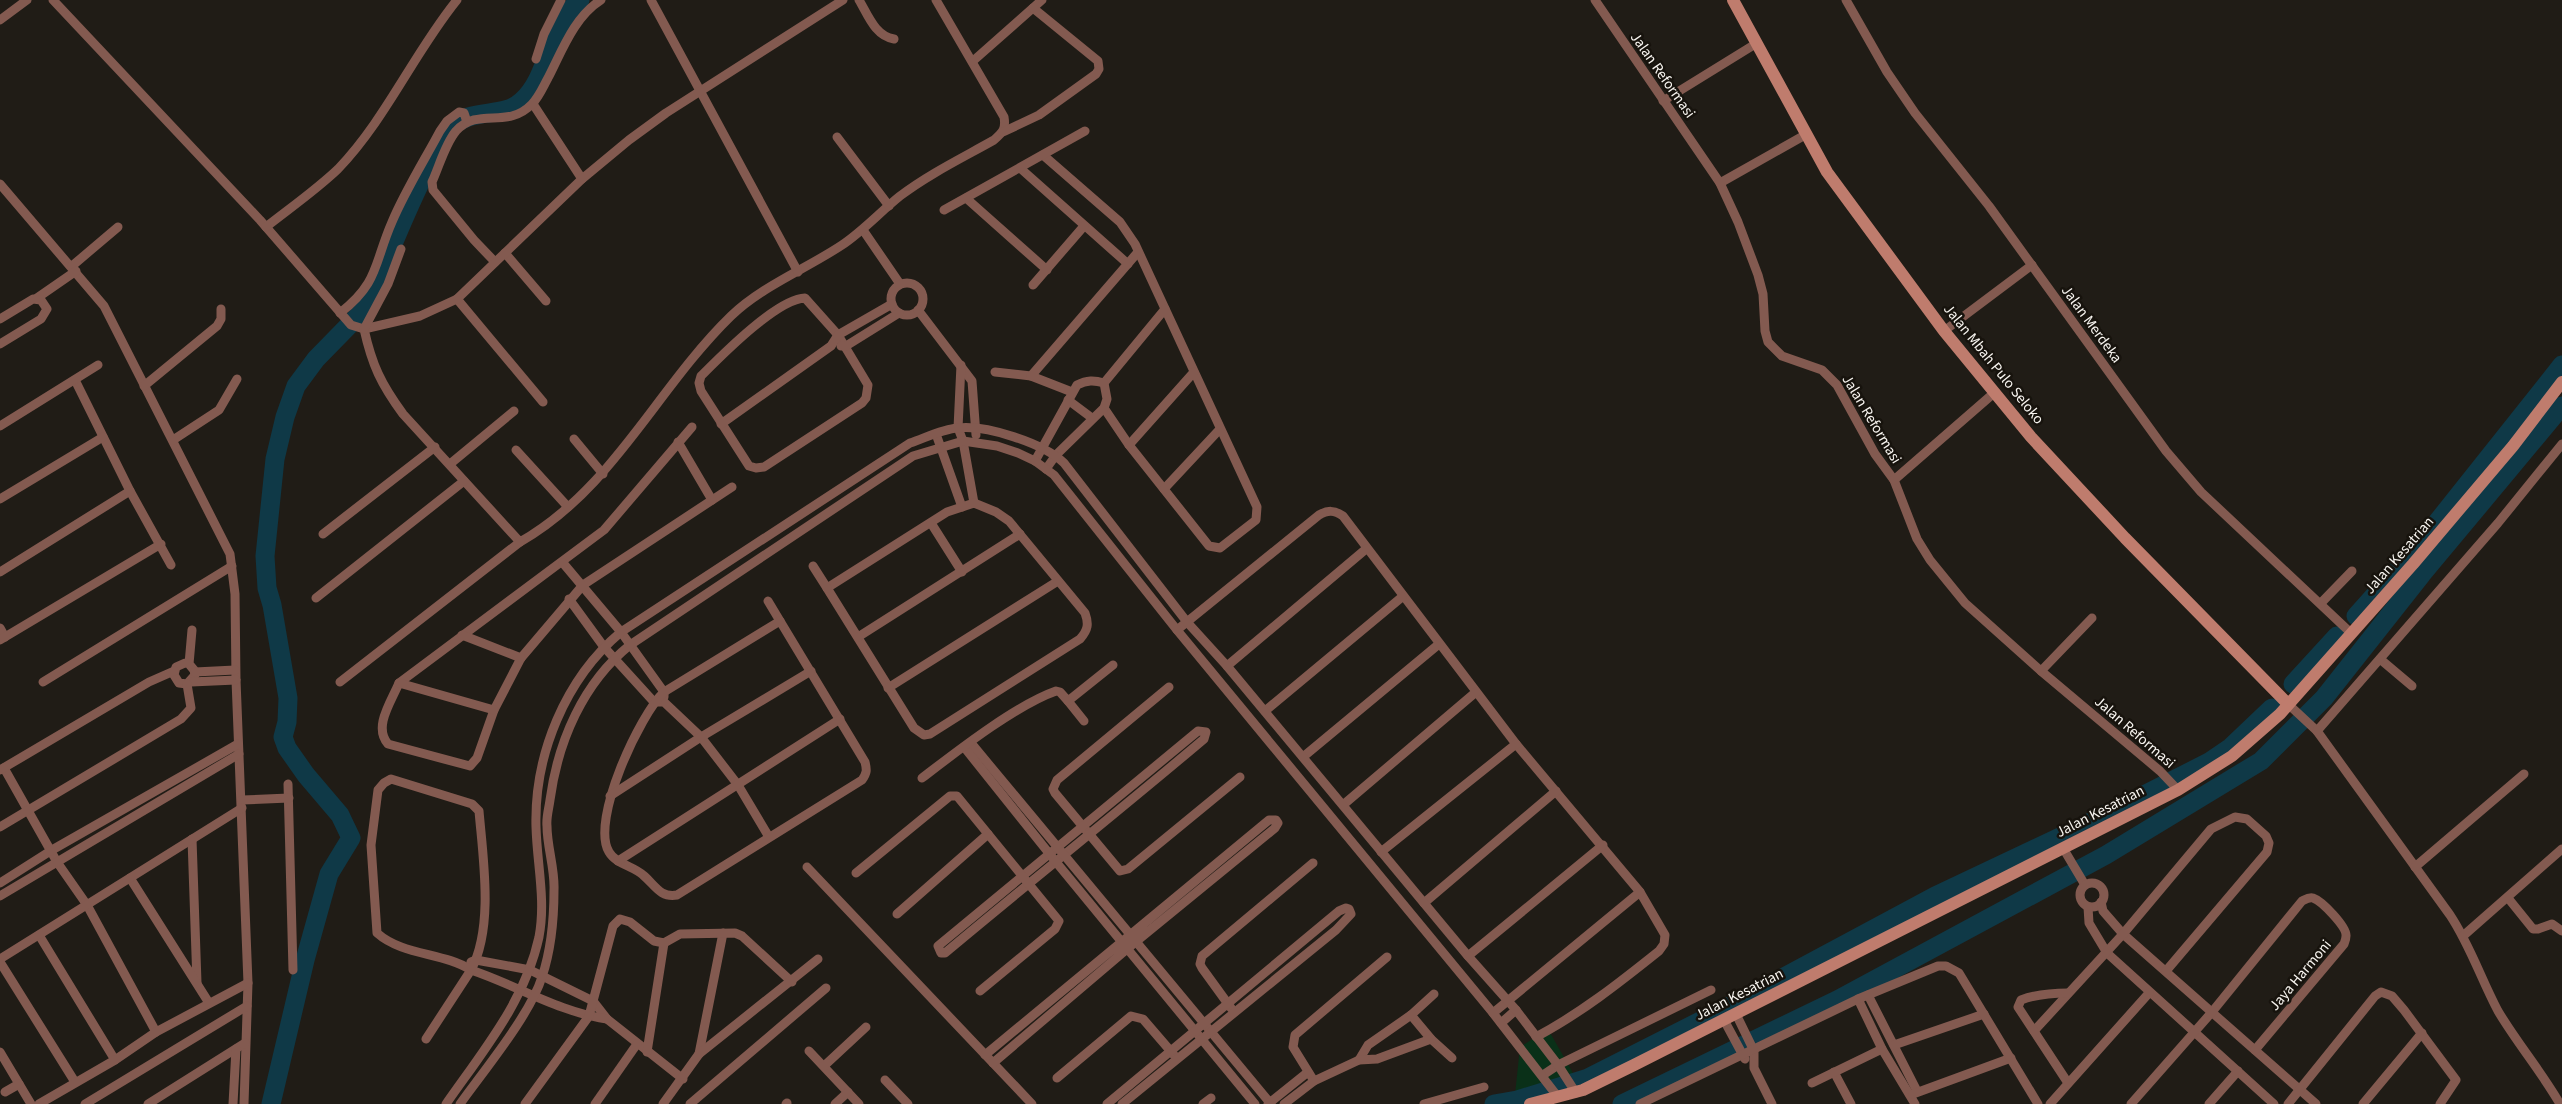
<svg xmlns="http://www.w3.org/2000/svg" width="2562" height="1104" font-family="'Source Sans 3',sans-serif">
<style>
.green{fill:#0a3018}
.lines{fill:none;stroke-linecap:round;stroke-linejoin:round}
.river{stroke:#0f3947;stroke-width:19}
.street{stroke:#835a50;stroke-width:9}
.secondary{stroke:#bf7c6d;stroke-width:12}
.labels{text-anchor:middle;stroke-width:5;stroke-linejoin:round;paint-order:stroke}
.street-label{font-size:15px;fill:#f8f5f0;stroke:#17130d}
</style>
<rect width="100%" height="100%" fill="#201c16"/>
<path class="green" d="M1548 1029 1582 1089 1525 1104H1514L1520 1047Z"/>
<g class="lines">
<g class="river">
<path d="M2356 616 2415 550 2562 365"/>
<path d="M2293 684 2337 636"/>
<path d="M271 1104 305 960 329 874 351 838 340 815 306 775 287 748 283 737 287 722 288 698 272 605 267 588 265 556 275 459 285 417 296 386 316 359 361 313 369 301C388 257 405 212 427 169 435 155 441 138 452 127 471 107 503 119 522 101 551 74 546 29 580 0"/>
<path d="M1494 1104 1517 1100 1588 1078 1728 1007 1935 896 2079 828 2209 762 2231 747 2272 708"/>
<path d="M1622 1104 1837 1000 2106 855 2261 761 2324 698 2422 574 2562 406"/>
</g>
<g class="street">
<path d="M53 0 260 220 351 325 364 329C372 365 381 384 403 414L520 542C613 489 656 389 731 316 762 286 806 269 842 245 863 231 880 212 900 196 929 174 962 158 994 140 1003 132 1006 129 1004 117L936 0"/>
<path d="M651 0 798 272"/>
<path d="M859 0C868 15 875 36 894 39"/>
<path d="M1595 0 1720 183 1738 222 1758 275 1763 294 1765 331 1768 342 1782 356 1822 370 1837 385 1875 454 1894 480 1917 539 1930 560 1965 603 2041 671 2160 771 2178 790"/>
<path d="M1846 0 1887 72 1915 113 1989 206 2166 451 2201 492 2352 634"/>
<path d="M0 20 27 0"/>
<path d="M536 59 544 34 561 0"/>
<path d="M973 61 1042 0"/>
<path d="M1663 101 1757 43"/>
<path d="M533 104 582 179"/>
<path d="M1003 132 1039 115 1096 74 1099 69 1098 61 1033 8"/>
<path d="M837 137 889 206"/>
<path d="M1043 155 1120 222 1135 244 1257 507 1256 520 1220 548 1209 546 1129 445 1104 408"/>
<path d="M1020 168 1128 264"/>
<path d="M1720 183 1805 135"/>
<path d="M0 184 104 306 230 554 235 594 236 680 248 983 244 1104"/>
<path d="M966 198 1047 270"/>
<path d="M944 210 1085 131"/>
<path d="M266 227C290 208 316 190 338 169 386 119 414 53 457 0"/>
<path d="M863 230 900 284"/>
<path d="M505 253 546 301"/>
<path d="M495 262 474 240 433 190 432 182C439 167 445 144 456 131 479 106 507 130 532 104 539 97 543 87 548 78 562 51 574 17 601 0"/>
<path d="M72 266 118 227"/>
<circle cx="907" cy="299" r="16"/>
<path d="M1033 285 1084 226"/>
<path d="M37 298 76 271"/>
<path d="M805 298 838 335 868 385 866 398 862 403 764 467 756 468 749 466 701 391 699 383 701 376C722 355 777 299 805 298Z"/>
<path d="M457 299 543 402"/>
<path d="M918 310 972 381 976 435"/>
<path d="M340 313C379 283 374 263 392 222 405 191 424 161 440 131L447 121 459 112 464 113 467 122"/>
<path d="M0 319 33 299 41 300 47 309 41 319 0 344"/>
<path d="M364 329 420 316 457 299 582 179 629 140 666 113 843 0"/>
<path d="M364 329 388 284 401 249"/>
<path d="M1944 331 2032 265"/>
<path d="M841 346H846L899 313"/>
<path d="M961 365 958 428 963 441 974 503"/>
<path d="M995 372 1031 376 1072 392"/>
<path d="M1031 376 1138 252"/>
<path d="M75 380 130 491 171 565"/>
<path d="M1104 383 1165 309"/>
<path d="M144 386 217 326 221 319V309"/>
<path d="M1068 400 1092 418"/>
<path d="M721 424 831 346 838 335 892 304"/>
<path d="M0 426 98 365"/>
<path d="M692 427 604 530 399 683C391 702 373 727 388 744L470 766 477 758 494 710 521 658 583 585 732 487"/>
<path d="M936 434 962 507"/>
<path d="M574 439 603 474"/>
<path d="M173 440 219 410 237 379"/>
<path d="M678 442 712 500"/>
<path d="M1129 445 1194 372"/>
<path d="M516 450 568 507"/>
<path d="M1035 461 1077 385C1087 380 1094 380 1104 383L1107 399 1104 408 1056 455 1046 469"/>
<path d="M450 464 514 411"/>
<path d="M1894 480 1994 393"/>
<path d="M1164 489 1220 429"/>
<path d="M0 499 103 437"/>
<path d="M974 503 996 512 1009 521 1085 613C1089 624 1088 630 1080 639L930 734 924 735 914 728 827 588 947 512Z"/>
<path d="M931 523 962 572"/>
<path d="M323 534 435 447"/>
<path d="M563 563 621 632 664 692V697"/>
<path d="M813 566 827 588"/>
<path d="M0 572 130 491"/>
<path d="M316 598 464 481"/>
<path d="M569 599 604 647 654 702H664L701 737 738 785 769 837"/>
<path d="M768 601 780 621"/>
<path d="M2321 603 2352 571"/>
<path d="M780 621 865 762C867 770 867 773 862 780L677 895C660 898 655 885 643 875 633 866 616 864 609 852 590 821 640 714 664 692Z"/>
<path d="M0 628 5 637"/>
<path d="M1177 630 1319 515C1328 510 1334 510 1343 516L1516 744 1640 892 1665 935 1664 944 1659 951C1619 983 1581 1013 1536 1037"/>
<path d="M462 635 521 658"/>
<path d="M858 637 1020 534"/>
<path d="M0 640 161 544"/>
<path d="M2380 659 2412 686"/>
<path d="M189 664 185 663 176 667 174 675 179 683 187 684 195 675 194 670 189 664 192 630"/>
<path d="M1227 666 1366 549"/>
<path d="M2041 671 2092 618"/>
<path d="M195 672 235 670"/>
<path d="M43 682 232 566"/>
<path d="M191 682 236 680"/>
<path d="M340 682 520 542"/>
<path d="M399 683 494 710"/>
<path d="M1169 687 1057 780 1053 789 1055 793 1120 871 1128 869 1240 777"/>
<path d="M888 688 1058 581"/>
<path d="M1068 701 1084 721"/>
<path d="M2288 704 2317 731 2450 915C2470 945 2481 979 2498 1011 2517 1043 2541 1071 2560 1104"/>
<path d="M1265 711 1402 597"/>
<path d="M1198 731 1206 732 1204 739C1119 811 1031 881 945 953H941L938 946Z"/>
<path d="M2317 731 2498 523 2562 444"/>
<path d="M971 743 1271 1104"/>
<path d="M964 747 1056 862 1255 1104"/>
<path d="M1303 757 1439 644"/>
<path d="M4 768 57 862 87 905 156 1032"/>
<path d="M0 770 149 682 174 671"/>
<path d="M922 778C956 752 1016 705 1056 691L1060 692 1068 701 1113 665"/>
<path d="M288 784 293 970"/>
<path d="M610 796 701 737 811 671"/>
<path d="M242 800 289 798"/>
<path d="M1343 805 1476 692"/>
<path d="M0 827 181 719 191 708 187 684"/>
<path d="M192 839 197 983"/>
<path d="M2063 848 2085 885"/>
<path d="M1381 852 1516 744"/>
<path d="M618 861 840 719"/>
<path d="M807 867 1032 1104"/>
<path d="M2415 867 2524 774"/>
<path d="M856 873 950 796H957L1059 921 1055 929 980 991"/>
<path d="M130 878 209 1003"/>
<path d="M0 883 52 850 238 744"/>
<circle cx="2092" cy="895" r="12"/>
<path d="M0 896 239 754"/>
<path d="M2508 898 2533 929H2538L2552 924 2562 931"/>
<path d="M2101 902 2103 911 2123 934 2316 1104"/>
<path d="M1424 903 1556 791"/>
<path d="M2088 907 2089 923 2107 953 2274 1104"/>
<path d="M897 914 988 834"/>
<path d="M39 935 115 1060"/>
<path d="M2463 936 2562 849"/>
<path d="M1468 956 1603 845"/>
<path d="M0 959 242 808"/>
<path d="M0 962 75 1082"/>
<path d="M471 962 476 960 530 970 593 1001 607 1019 683 1079"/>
<path d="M1868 995 1917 1091"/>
<path d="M1858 999 1882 1049 1915 1104"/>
<path d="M1231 1008 1202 968 1200 964 1202 956 1313 863"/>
<path d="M1493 1013 1640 892"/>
<path d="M1736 1014 1754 1051V1068L1772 1104"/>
<path d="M1411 1015 1431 1039 1452 1058"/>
<path d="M1724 1020 1745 1059"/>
<path d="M1501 1023 1516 1010"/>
<path d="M2034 1031 2123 934 2211 829 2235 817 2247 819 2266 836 2269 843 2267 852 2166 971"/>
<path d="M426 1039 471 970C494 927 483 858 479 811L472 804 391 779 384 783 378 790 371 845 377 933C403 956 443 952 471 970 516 985 559 1012 607 1019"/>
<path d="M1894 1045 1984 1014"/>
<path d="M809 1051 859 1104"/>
<path d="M0 1052 31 1104"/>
<path d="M647 1052 664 943"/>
<path d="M699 1054 723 933"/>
<path d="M985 1055 1269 820H1276L1278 823 1275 828 1127 949 993 1063"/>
<path d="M1359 1060 1368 1045 1411 1015 1434 994"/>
<path d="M824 1066 866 1027"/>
<path d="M1834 1072 1851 1104"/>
<path d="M1543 1075 1558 1065 1711 990"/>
<path d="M1057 1078 1131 1016 1143 1019 1174 1055"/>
<path d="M885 1080 908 1104"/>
<path d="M1314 1081 1293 1047 1295 1035 1387 957"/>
<path d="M1812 1083 1882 1049"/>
<path d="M2068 1083 2018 1007 2021 1000C2037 994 2051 993 2068 993"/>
<path d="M5 1092 19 1084"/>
<path d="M1913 1094 2011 1058"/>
<path d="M39 1104 115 1060 156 1032 248 983"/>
<path d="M85 1104 247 1006"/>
<path d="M148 1104 245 1043"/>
<path d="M233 1104 236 1049"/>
<path d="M446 1104C483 1051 525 1001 539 937 546 900 537 864 536 827 534 755 565 679 621 632L910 443C925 438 942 429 958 428 987 425 1043 443 1064 463L1187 622 1227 666 1468 956 1516 1010 1558 1065 1576 1093"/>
<path d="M460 1104C485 1069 530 1015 542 977 551 950 554 918 554 890 555 869 547 847 547 826 546 818 549 808 550 800 558 741 583 683 630 645L913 456 963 441 997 446 1018 453 1035 461 1054 475 1177 630 1493 1013 1558 1097"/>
<path d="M525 1104 589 1016 613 926 620 919 630 922 654 941 664 943 680 934 735 933 742 936 792 982"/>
<path d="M595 1104 637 1044"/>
<path d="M663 1104 699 1054 818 959"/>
<path d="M690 1104 826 988"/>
<path d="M786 1104 787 1103"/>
<path d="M835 1104 848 1092"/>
<path d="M1107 1104 1339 911 1346 908 1349 909 1351 914 1336 930 1122 1104"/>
<path d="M1203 1104 1211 1098"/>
<path d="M1268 1104 1308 1072"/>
<path d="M1284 1104 1314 1081 1359 1060 1377 1059 1431 1039"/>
<path d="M1424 1104 1484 1087"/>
<path d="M1640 1104 1858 999 1938 966H1946L1959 973 2038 1104"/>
<path d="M2050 1104 2149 993"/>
<path d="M2131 1104 2212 1012 2302 901C2306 899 2309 897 2313 898 2322 901 2347 927 2346 936 2346 939 2345 941 2344 944L2255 1050"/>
<path d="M2209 1104 2238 1071"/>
<path d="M2288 1104 2375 996 2381 992 2392 996 2404 1010 2456 1080 2440 1104"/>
<path d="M2363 1104 2422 1033"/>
</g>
<g class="secondary">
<path d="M1733 0 1827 172 1944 331 2031 437 2125 538 2288 704"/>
<path d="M1530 1104 1583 1090 1634 1065 2178 790 2232 756 2280 714 2413 564 2513 446 2562 382"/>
</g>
</g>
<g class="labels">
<g class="street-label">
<text transform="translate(1663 75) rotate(55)" y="5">Jalan Reformasi</text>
<text transform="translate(2092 324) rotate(54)" y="5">Jalan Merdeka</text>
<text transform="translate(1994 364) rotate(51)" y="5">Jalan Mbah Pulo Seloko</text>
<text transform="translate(1872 419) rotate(59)" y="5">Jalan Reformasi</text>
<text transform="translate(2399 555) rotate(-49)" y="5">Jalan Kesatrian</text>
<text transform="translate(2135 732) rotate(41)" y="5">Jalan Reformasi</text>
<text transform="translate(2100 811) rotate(-27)" y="5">Jalan Kesatrian</text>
<text transform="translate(2300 975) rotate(-50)" y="5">Jaya Harmoni</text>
<text transform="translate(1739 994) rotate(-27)" y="5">Jalan Kesatrian</text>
</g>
</g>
</svg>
